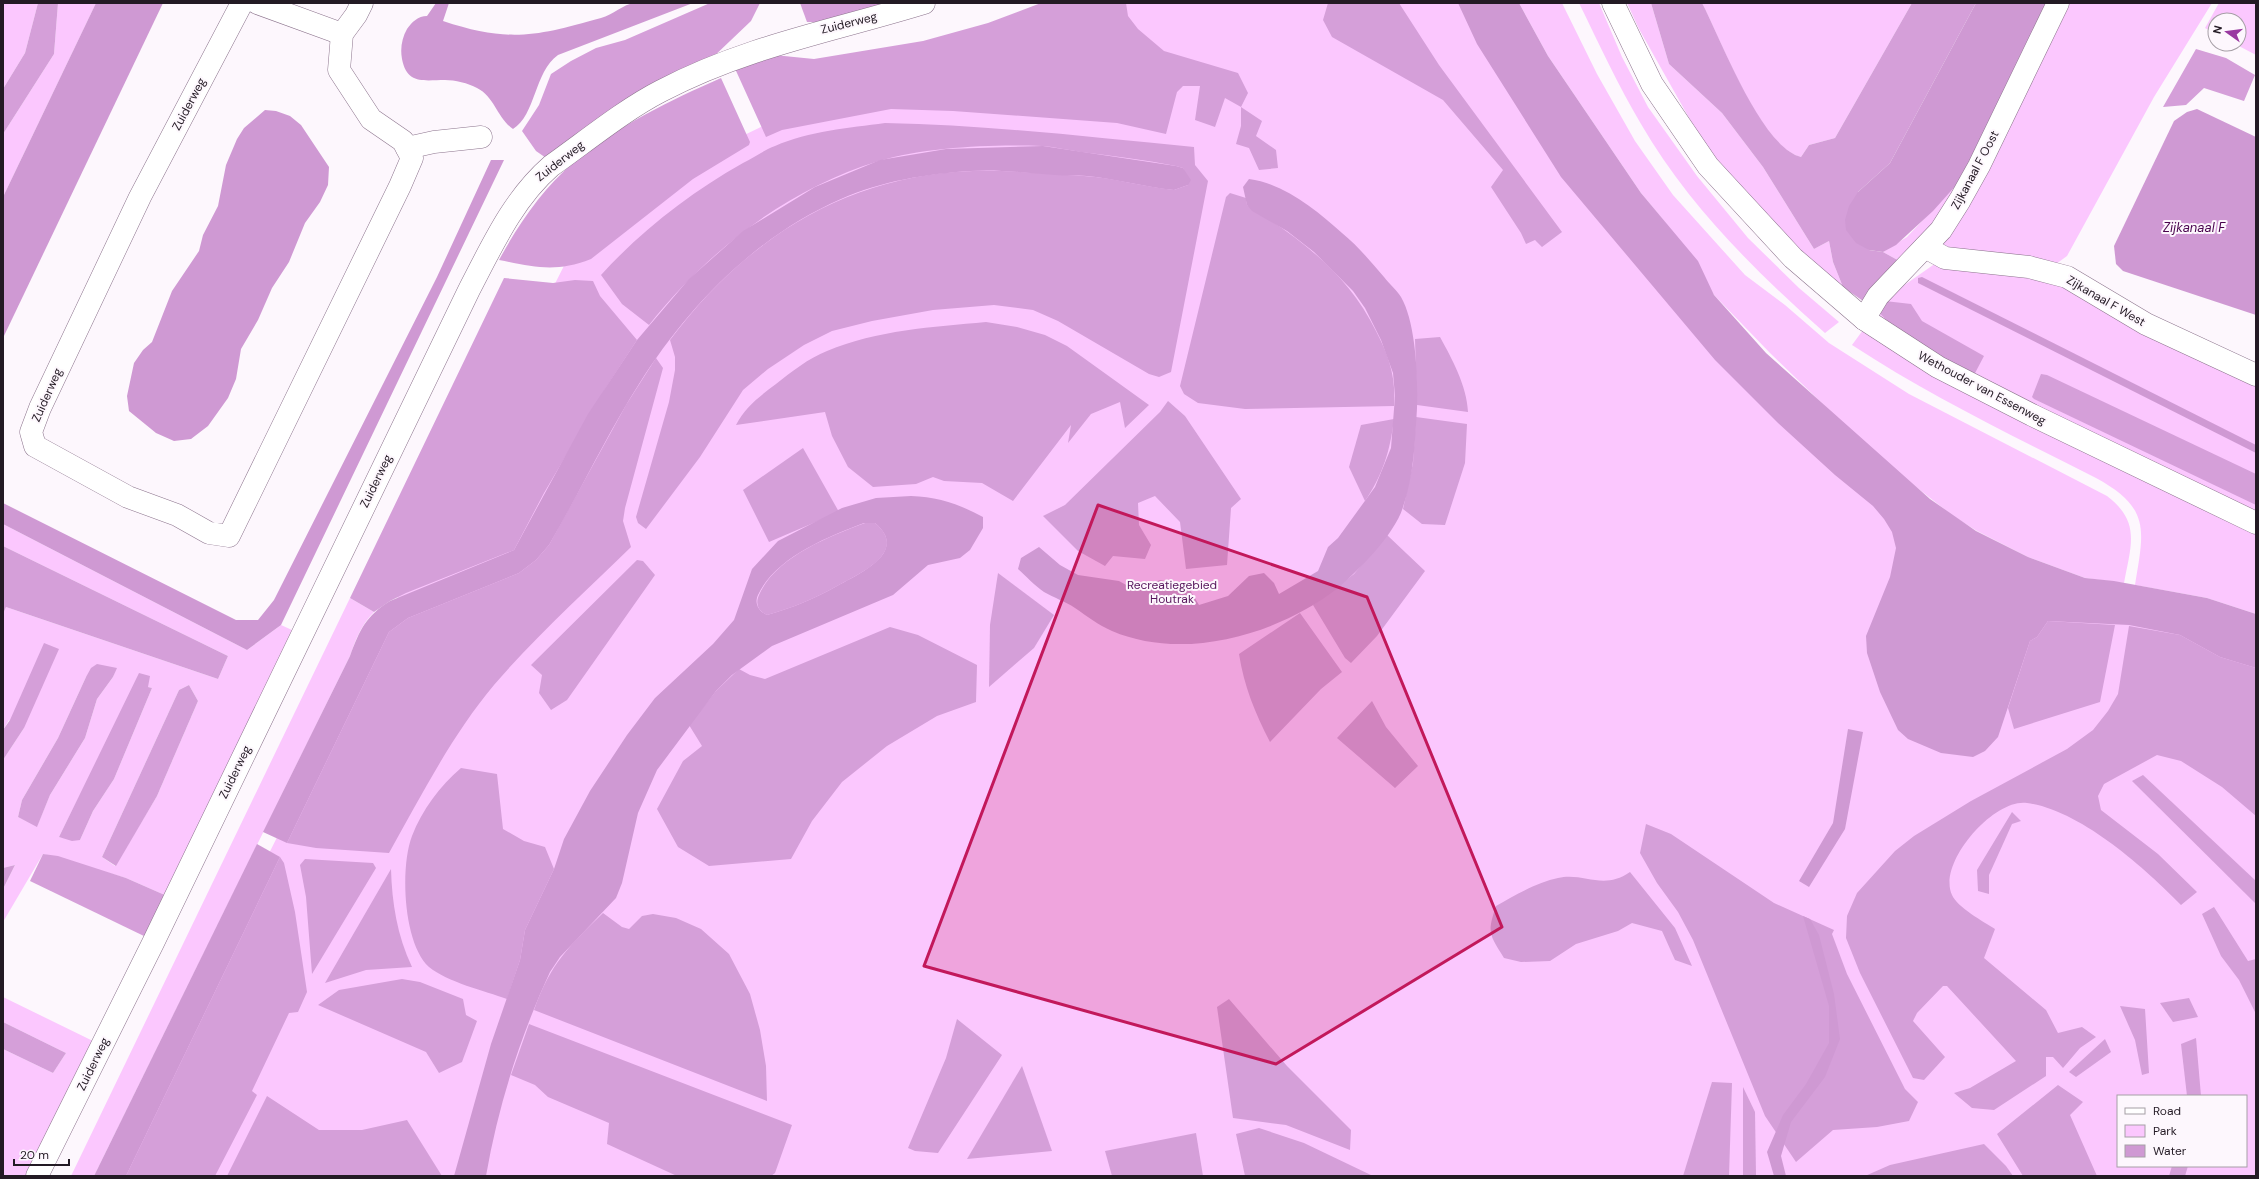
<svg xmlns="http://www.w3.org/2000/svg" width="2259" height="1179" font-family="'DM Sans',sans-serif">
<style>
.green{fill:#fbc7fe;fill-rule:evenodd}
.forest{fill:#d59fd9}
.water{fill:#cf99d3;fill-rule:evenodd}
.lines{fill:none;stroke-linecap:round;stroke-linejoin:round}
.minor-casing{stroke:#8c748d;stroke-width:23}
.minor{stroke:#fff;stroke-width:22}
.marked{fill:#c2185b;fill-opacity:0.2;stroke:#c2185b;stroke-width:3;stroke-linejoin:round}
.labels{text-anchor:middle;stroke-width:4;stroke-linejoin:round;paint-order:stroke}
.street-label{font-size:12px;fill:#231a24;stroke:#fdf7fd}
.park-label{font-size:12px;fill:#56155b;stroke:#fdf7fd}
.water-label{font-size:13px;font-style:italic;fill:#49044e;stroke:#fdf7fd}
</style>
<rect width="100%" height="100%" fill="#fdf7fd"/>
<g class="green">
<path d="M3 3H38L25 53 3 89Z"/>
<path d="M58 3H96L3 197V134L54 54Z"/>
<path d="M1112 3H1502L1647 249 1934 550 2256 661V1176H107L593 208 900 60ZM2118 1096H2246V1166H2118Z"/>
<path d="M1519 3H1562L1597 74 1635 141 1673 195 1745 275 1785 305 1829 343 1909 394 2107 496C2141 522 2131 545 2124 583L2085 578 2028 557 1977 531 1953 516 1892 468 1830 411 1770 353 1714 295 1665 222 1641 193 1548 56Z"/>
<path d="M1579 3H1599L1622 57 1648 107 1697 176 1748 238 1799 288 1839 322 1825 333C1755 271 1688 205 1641 124 1618 85 1599 44 1579 3Z"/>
<path d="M1627 3H1651L1669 64 1722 113 1763 167 1814 249 1829 241 1833 262 1843 287 1801 256 1731 180 1697 132 1639 29Z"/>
<path d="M1702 3H1912L1835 138 1809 145 1801 157C1761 148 1721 40 1702 3Z"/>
<path d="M2063 3H2212L2154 97 2067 256 2056 264 1957 255 1944 246 1943 239Z"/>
<path d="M2219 3H2256V55L2235 44H2239V20H2215V33L2205 28Z"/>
<path d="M1967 179 1903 263 1883 252 1907 237 1959 182Z"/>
<path d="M1936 263 2052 279 2256 380V514L1948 362 1873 313 1893 293Z"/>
<path d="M1863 330 2256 533V614L2207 598 2135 585C2144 530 2151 508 2096 478 2013 436 1930 396 1852 345Z"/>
<path d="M3 524 247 650 281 625 292 630 167 896 126 878 43 854 3 922V889L15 865 3 868V760L24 728 9 720 3 730V614L6 607 218 679 228 656 3 546ZM116 668 113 677 97 699 85 738 50 795 37 826 18 817 22 800 58 738 86 677ZM189 685 198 701 157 796 115 866 102 857 179 690ZM148 687 152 688 114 779 93 811 80 840 59 837 105 745Z"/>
<path d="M350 598 374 612C361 625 356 639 350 656L94 1176H71Z"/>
<path d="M3 997 93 1041 26 1176H3V1049L53 1073 66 1053 3 1022Z"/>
</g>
<g class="forest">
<path d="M38 3H58L54 54 3 134V89L25 53Z"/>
<path d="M710 3H760L751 21 709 61 549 160 536 151 522 131 539 105 551 74 571 61 596 48 625 40Z"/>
<path d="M800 3H898L826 22H807Z"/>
<path d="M1041 3H1126L1128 16 1138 29 1164 51 1238 73 1248 93 1241 107 1262 121 1256 136 1276 150 1278 168 1259 170 1249 148 1236 144 1241 126V107L1225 98 1215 127 1195 120 1200 86H1183L1177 92 1166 134 1117 123 953 111 891 109 782 130 766 137 732 62 764 54 814 59 923 41 988 23Z"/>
<path d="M1328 3H1399L1439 65 1562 232 1542 247 1535 240 1526 244 1521 233 1491 187 1503 170 1443 100 1332 37 1323 20Z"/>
<path d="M1651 3H1702C1721 39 1761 147 1801 157L1809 145 1835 138 1912 3H1976L1890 163 1858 192 1869 250 1883 252 1903 263 1863 301 1843 287 1833 262 1829 241 1814 249 1763 167 1722 113 1669 64Z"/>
<path d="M2196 49 2226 58 2255 75 2244 101 2204 88 2186 105 2163 107Z"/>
<path d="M721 78 750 142 749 145 693 179 591 259C555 273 535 267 499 260 518 225 543 188 574 162 617 126 671 100 721 78Z"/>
<path d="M885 123C989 125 1090 137 1194 147L1195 165 1208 181 1171 372 1159 377 1149 374 1058 321 1033 310 994 305 933 310 872 321 832 331 804 345 768 369 743 390 700 457 646 529 638 523 636 517 669 402 675 370V357L670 340C745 240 845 175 973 171 1010 170 1048 174 1084 176 1115 178 1144 187 1174 190L1188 185 1183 168 1176 166C1145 160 1113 156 1081 152 1068 150 1055 147 1042 146 993 144 926 147 879 161 787 189 708 251 649 325L622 304 601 275C642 230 690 193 743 163 754 158 764 150 775 146 809 131 849 128 885 123Z"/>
<path d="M1230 193 1246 198 1247 205C1300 239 1347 272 1376 331 1389 356 1396 377 1394 406L1245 409 1198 403 1184 394 1180 386 1226 197Z"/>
<path d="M504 278 553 283 575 280 593 281 600 296 637 340 605 389 544 493 514 550 406 593 390 601 374 612 350 598Z"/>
<path d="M1885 301 1911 304 1922 321 1984 356 1974 375C1947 359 1897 335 1878 311Z"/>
<path d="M986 322 1017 327 1045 335 1067 346 1149 405 1125 428 1120 402 1091 414 1068 443 1071 425 1013 501 982 483 944 481 933 477 916 484 873 487 848 467 832 436 825 412 736 425C745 407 760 396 776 384 791 372 809 358 827 351 877 330 933 327 986 322Z"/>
<path d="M1440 337C1452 359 1467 386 1468 412L1417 405 1415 339Z"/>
<path d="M656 358 663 368 625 508 623 521 631 547C585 592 536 636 494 685 452 735 421 796 389 853L316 848 287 843 389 632 408 618 519 573 536 560 549 545 626 405Z"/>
<path d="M2041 374 2047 375 2256 474V505L2034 399 2032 397Z"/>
<path d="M1168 401 1185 416 1241 499 1231 508 1227 565 1186 569 1180 522 1155 496 1138 503 1139 525 1151 545 1145 559 1113 556 1105 566 1078 551 1043 516 1065 505 1160 412Z"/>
<path d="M1416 417 1467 424 1465 463 1445 525 1422 524 1403 509 1413 463Z"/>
<path d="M1394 419C1390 451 1383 474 1365 501L1349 467 1361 425Z"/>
<path d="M803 448 839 512 769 542 743 490Z"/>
<path d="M865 523H875C910 552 859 574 837 586 814 599 792 608 767 615 758 611 755 604 759 595 775 558 827 537 865 523Z"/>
<path d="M1387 535 1425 571 1377 636 1351 663 1345 658 1313 605 1354 574Z"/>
<path d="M3 546 228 656 218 679 6 607 3 614Z"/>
<path d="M637 560 643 561 655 575 567 700 551 710 539 693 542 675 531 665Z"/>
<path d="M998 573 1054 615 1034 648 989 687 990 625Z"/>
<path d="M1300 613 1342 672 1321 689 1270 742C1255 713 1244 686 1239 654Z"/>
<path d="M2048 621 2115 625 2100 702 2014 729 2008 708 2030 641 2037 637Z"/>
<path d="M2129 626 2180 635 2220 657 2256 668V816L2222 787 2181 761 2157 755 2104 784 2098 796 2101 810 2158 854 2197 892 2181 905C2145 868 2080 810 2027 803 1994 798 1937 863 1952 895 1957 907 1984 922 1995 929L1984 958 2046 1010 2058 1033 2082 1027 2096 1037 2080 1048 2063 1068 2053 1057H2046V1076L1994 1110 1972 1108 1954 1093 1970 1088 2016 1061 1947 986H1943L1917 1013 1913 1021 1945 1057 1924 1080 1913 1078 1860 973 1846 938 1847 916 1857 893 1895 851 1914 836 1971 801 2067 749 2093 730 2108 711 2118 694Z"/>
<path d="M890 627 918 635 977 665 976 702 937 716 887 746 842 782 812 821 791 859 709 866 678 847 657 809 683 761 702 746 689 725 716 691 739 669 750 675 765 679Z"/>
<path d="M44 643 59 649 24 728 3 760V730L10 720Z"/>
<path d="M97 664 117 668 113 677 97 699 85 738 50 795 37 827 18 817 22 800 58 738 86 677 91 668Z"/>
<path d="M139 673 150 676 148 687 152 688 114 779 93 811 80 840 72 841 59 837Z"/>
<path d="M189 685 198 701 157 796 116 866 102 857 179 690Z"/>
<path d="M1372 701 1386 727 1418 766 1395 788 1337 738Z"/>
<path d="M461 768 497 774 503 829 524 841 545 847 554 869 525 930 520 960 507 999C485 991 447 982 429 967 403 943 400 867 412 836 422 810 440 786 461 768Z"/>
<path d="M2143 775 2256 881V904L2132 781Z"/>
<path d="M2012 812 2021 821 2012 824 1989 875V894L1978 891 1977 870Z"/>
<path d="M1646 824 1671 834 1774 903 1834 930 1832 934 1847 974 1905 1089 1918 1102 1909 1121 1877 1127 1833 1130 1796 1162 1765 1116 1693 940 1678 912 1657 883 1640 853Z"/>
<path d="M43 854 58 856 126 878 167 896 146 937 30 881Z"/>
<path d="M280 857 284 863 295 912 307 992 298 1012 289 1013 252 1091 257 1095 215 1176H126Z"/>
<path d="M305 859 373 863 376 868 312 974 306 897 300 865Z"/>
<path d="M15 865 3 889V868Z"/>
<path d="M391 869C392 903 397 935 412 967L366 970 325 983Z"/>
<path d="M1630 872 1675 928 1692 966 1675 960 1662 931 1632 923 1618 931 1576 944 1550 961 1521 962 1504 958C1489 934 1487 933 1496 906 1513 896 1538 882 1558 878 1584 872 1603 891 1630 872Z"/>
<path d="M2214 907 2248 961 2256 959V1014L2239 980 2221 956 2202 914Z"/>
<path d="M603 913 622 927 629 929 642 916 653 914 676 918 701 929 729 954 750 994 760 1030 766 1066 767 1101 534 1010C551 963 568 947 603 913Z"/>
<path d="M402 979 420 982 463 999 466 1015 477 1021 462 1062 439 1073 426 1052 318 1005 339 990Z"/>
<path d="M2189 998 2198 1017 2173 1022 2160 1003Z"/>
<path d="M1229 999 1287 1066 1351 1130 1350 1150 1286 1125 1233 1118 1217 1007Z"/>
<path d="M2120 1006 2145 1009 2149 1073 2142 1075 2135 1040Z"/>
<path d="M957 1019 1002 1055 938 1153 915 1151 908 1148 946 1058Z"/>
<path d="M3 1022 66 1053 53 1073 3 1049Z"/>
<path d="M529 1024 792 1125 775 1173 771 1176H677L607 1144 609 1123 548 1097 535 1085 511 1075Z"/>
<path d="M2196 1038 2201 1096H2187L2181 1044Z"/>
<path d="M2105 1039 2111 1052 2076 1077 2069 1072Z"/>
<path d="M1022 1066 1052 1151 967 1159Z"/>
<path d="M1712 1082 1732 1083 1729 1176H1683Z"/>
<path d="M2058 1085 2083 1102 2070 1115 2097 1176H2023L1997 1134Z"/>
<path d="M1743 1087 1755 1112 1756 1176H1743Z"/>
<path d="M267 1096 319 1130H362L407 1120 442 1176H227Z"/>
<path d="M1259 1128 1304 1143 1373 1176H1245L1236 1134Z"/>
<path d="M1196 1133 1203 1176H1112L1105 1151Z"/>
<path d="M1984 1144 2006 1166 2013 1176H1865L1890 1165Z"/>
<path d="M2172 1166H2188L2185 1176H2169Z"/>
</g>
<g class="water">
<path d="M96 3H163L3 338V197Z"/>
<path d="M436 3H449L443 21C509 43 537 36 601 18 613 15 623 4 635 3 654 1 674 3 693 3L558 55C534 72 536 115 513 129 497 118 495 97 477 88 468 83 455 80 445 80 424 80 407 85 402 59 400 48 402 38 407 29 412 22 418 16 427 16Z"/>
<path d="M1458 3H1519L1548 56 1641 193 1698 261 1714 295 1766 353 1930 499 1976 531 2028 557 2085 578 2114 581 2207 598 2256 614V668L2220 657 2180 635 2129 625 2048 621 2037 637 2030 641 1998 737 1985 751 1973 757 1941 753 1908 739 1898 730 1880 692 1867 653 1866 636 1890 577 1896 548 1892 532 1884 519 1873 506 1835 475 1778 423 1715 360 1561 177 1477 44Z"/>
<path d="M1976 3H2047L1979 146 1959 182 1933 211 1896 245 1883 252 1869 250 1856 243 1846 230 1845 220 1849 206 1858 192 1890 163Z"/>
<path d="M2197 109 2256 137V315L2123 271 2116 264 2114 246 2174 121 2187 112Z"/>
<path d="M265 110 276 111 290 116 301 125 329 167 328 185 320 202 305 223 289 262 272 288 258 320 241 349 236 379 228 398 208 426 191 439 174 441 156 433 129 411 127 396 134 363 143 350 152 342 172 291 199 251 203 235 218 206 226 165 237 139 244 128Z"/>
<path d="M1043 146 1176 166 1183 168 1191 180 1188 185 1174 190C1145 187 1116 179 1087 176 1076 175 1065 176 1055 175 1026 173 998 169 970 171 927 174 881 181 841 199 756 236 688 306 639 384 606 436 580 492 549 545L536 560 519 573 408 618 389 632 287 843 263 832 350 656C360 629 366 616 390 601L514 550 588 414 637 340 689 279 743 231 815 187 880 160 946 149Z"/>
<path d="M491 160H504L281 625 247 650 3 524V503L236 620H258L274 600 437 277Z"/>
<path d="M1249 179C1285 184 1316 210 1342 233 1358 246 1371 262 1384 277 1389 284 1397 290 1401 297 1416 323 1418 378 1417 408 1415 442 1414 475 1403 507 1395 534 1359 570 1338 588 1279 634 1184 662 1112 631 1098 625 1087 616 1075 608 1065 601 1054 598 1044 592 1035 586 1026 576 1018 569L1021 558 1039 547 1060 565 1078 575 1119 581 1137 591 1160 580 1187 585 1199 605 1228 596 1249 576 1264 573 1274 583 1279 594 1318 571 1328 547 1338 538 1375 487 1391 448 1395 396 1393 373 1381 340 1365 308 1353 291 1314 252 1287 231 1252 211 1247 205 1243 187Z"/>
<path d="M1922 277 2256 445V453L1918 283V278Z"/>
<path d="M911 496C938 497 959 504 983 517V528L970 550 960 558 928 565 893 595 772 646 732 675 716 691 657 770 638 813 622 883 616 898 560 957 550 972C520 1037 498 1106 486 1176H454L491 1044 520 960 525 930 554 869 564 839 590 791 627 735 655 698 713 644 734 620 752 569 778 541 842 508 876 498ZM864 523H875C910 552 858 574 837 586 814 599 792 608 767 615 759 611 754 604 758 595 775 558 827 537 864 523Z"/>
<path d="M1848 729 1863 732 1845 829 1809 887 1799 881 1833 823Z"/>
<path d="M257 844 280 857 126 1176H94Z"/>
<path d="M1803 916 1810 919 1819 935 1834 994 1840 1039 1825 1077 1791 1122 1781 1156 1786 1176H1774L1767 1152 1783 1115 1806 1084 1829 1043V1006Z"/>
</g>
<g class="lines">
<g class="minor-casing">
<g id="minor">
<path d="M242 3 140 197 40 408 31 432 35 446 128 497 177 515 209 533 229 536 400 186 412 158 403 141 371 119 339 70 342 34 356 15 362 3"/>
<path d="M257 3 342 34"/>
<path d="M1613 3 1652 84 1708 166 1793 258 1864 319 1938 367 2032 415 2256 523"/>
<path d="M407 148 434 142 481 137"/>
<path d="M1925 247 1945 258 2029 267 2067 277 2146 324 2256 375"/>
<path d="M1864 319 1878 296 1941 230 1960 200 1979 166 2058 3"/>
<path d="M37 1176 153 943 469 290C492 246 513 199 551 166 585 142 624 110 661 91 747 46 833 31 924 3"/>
</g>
</g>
<use href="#minor" class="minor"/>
</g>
<path class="marked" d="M1098 505 1367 597 1502 927 1276 1064 924 966Z"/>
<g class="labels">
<g class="street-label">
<text transform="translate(849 23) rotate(-14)" y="4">Zuiderweg</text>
<text transform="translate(189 104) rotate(-62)" y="4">Zuiderweg</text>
<text transform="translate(560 161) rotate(-38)" y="4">Zuiderweg</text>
<text transform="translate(1975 170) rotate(-62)" y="4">Zijkanaal F Oost</text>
<text transform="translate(2106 301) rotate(30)" y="4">Zijkanaal F West</text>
<text transform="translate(1982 388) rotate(28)" y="4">Wethouder van Essenweg</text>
<text transform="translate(47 395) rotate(-66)" y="4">Zuiderweg</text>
<text transform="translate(376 481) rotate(-64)" y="4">Zuiderweg</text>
<text transform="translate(235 772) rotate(-64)" y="4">Zuiderweg</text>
<text transform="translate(93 1064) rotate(-64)" y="4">Zuiderweg</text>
</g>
<g class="park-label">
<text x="1172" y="589">Recreatiegebied<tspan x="1172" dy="14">Houtrak</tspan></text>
</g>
<g class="water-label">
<text x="2194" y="232">Zijkanaal F</text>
</g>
</g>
<rect width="2259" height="1179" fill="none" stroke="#231a24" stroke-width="8"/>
<rect x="2117" y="1095" width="130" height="72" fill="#fdf7fd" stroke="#a69fa6"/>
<rect x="2125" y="1108" width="20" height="6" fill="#ffffff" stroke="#a69fa6"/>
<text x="2153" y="1115" font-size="12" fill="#231a24">Road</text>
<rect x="2125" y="1125" width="20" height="12" fill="#fbc7fe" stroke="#a69fa6"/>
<text x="2153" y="1135" font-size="12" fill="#231a24">Park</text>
<rect x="2125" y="1145" width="20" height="12" fill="#cf99d3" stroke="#a69fa6"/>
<text x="2153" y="1155" font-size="12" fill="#231a24">Water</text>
<g transform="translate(2227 32) rotate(284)"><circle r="19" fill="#fdf7fd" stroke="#a69fa6"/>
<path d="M0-3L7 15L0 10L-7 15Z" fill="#9939a1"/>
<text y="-6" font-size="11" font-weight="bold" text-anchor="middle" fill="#231a24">N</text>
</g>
<path d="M14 1159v6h55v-6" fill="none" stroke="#231a24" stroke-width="2"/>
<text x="20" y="1159" font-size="12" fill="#231a24" stroke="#fdf7fd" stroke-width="3" paint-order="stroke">20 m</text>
</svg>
